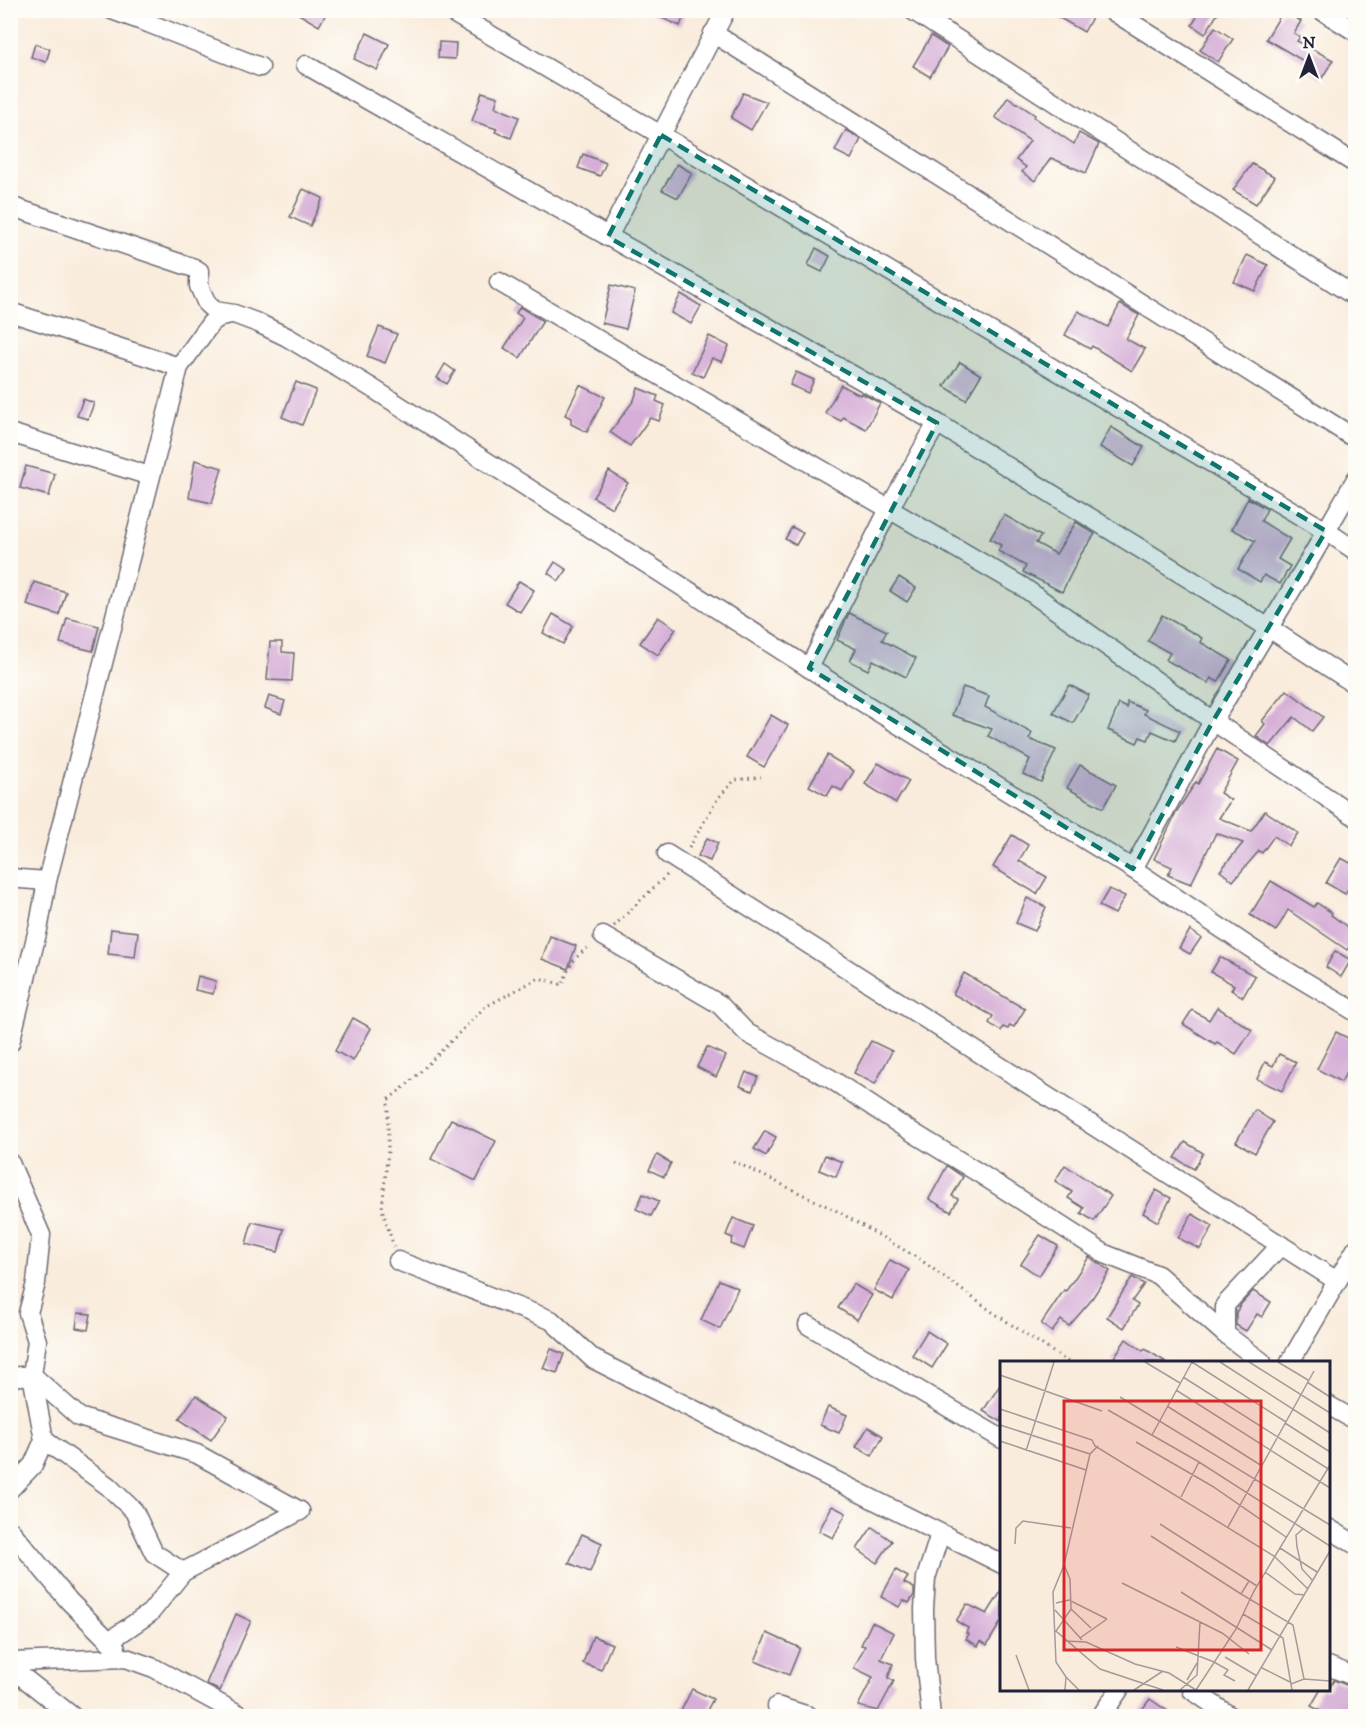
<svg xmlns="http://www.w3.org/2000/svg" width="1366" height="1727" font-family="'IM FELL DW Pica',serif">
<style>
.building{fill:#d5afd7}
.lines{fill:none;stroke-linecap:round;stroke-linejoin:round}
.street-casing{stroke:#6d6973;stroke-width:21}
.path{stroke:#6d6973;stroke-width:3;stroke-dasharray:1.5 4.5;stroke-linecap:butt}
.street{stroke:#fff;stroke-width:18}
.marked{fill:#0f766e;fill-opacity:0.2;stroke:#0f766e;stroke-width:4.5;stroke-dasharray:12 8;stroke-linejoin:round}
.inset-road{fill:none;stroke:#a39b9c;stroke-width:1.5}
.view{fill:#d62828;fill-opacity:0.15;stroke:#d62828;stroke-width:3}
.inset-edge{fill:none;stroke:#22223b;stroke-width:3}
</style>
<rect width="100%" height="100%" fill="#fdfcf7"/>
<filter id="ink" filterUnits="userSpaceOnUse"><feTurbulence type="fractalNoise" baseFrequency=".0167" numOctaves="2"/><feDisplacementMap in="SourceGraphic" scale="12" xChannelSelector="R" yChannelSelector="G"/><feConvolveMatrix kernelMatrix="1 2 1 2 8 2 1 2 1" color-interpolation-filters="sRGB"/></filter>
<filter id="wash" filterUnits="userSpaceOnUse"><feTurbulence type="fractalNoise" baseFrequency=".008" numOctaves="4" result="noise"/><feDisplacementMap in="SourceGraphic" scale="24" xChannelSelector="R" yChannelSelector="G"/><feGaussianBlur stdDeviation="1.35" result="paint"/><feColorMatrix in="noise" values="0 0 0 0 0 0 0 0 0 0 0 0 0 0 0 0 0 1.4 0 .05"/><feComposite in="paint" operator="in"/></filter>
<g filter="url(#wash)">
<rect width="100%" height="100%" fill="#f9ecdc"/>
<g id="blocks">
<g class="building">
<path d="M292 10H328L319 26Z"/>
<path d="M644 10H686L680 26Z"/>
<path d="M1046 10H1096L1084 32Z"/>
<path d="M1201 10H1220L1205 34 1192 25Z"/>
<path d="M1283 11 1301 21 1294 33 1300 37 1297 41 1333 60 1322 78 1304 67 1307 63 1266 39Z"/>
<path d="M1215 27 1233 39 1218 62 1200 50Z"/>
<path d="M367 33 389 44 377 70 354 59Z"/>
<path d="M931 36 948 47 930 77 913 66Z"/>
<path d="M439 42 456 43 455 59 438 58Z"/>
<path d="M35 44 50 49 46 62 31 57Z"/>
<path d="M482 92 498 97 495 107 519 117 511 138 495 132 497 129 472 121Z"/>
<path d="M743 93 767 102 751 130 731 118Z"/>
<path d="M1008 97 1035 115 1034 117 1074 144 1079 133 1099 144 1086 173 1051 158 1035 181 1022 172 1026 167 1016 160 1030 141 995 117Z"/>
<path d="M846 130 861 139 851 159 835 151Z"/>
<path d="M583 154 606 163 600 176 578 168Z"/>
<path d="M677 164 692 173 678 198 662 190Z"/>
<path d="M1252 164 1275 177 1256 204 1233 190Z"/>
<path d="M303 189 323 198 310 226 290 217Z"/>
<path d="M816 248 830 256 822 272 808 265Z"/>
<path d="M1247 255 1268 265 1255 291 1234 282Z"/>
<path d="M611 285 635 291 626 329 602 323Z"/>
<path d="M681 294 701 306 691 324 671 313Z"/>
<path d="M1120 304 1139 315 1126 339 1145 349 1132 371 1092 346 1090 349 1065 335 1078 311 1108 327Z"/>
<path d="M520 307 543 321 520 358 504 348 523 318 516 313Z"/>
<path d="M379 327 397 334 385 363 367 356Z"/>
<path d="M709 336 729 346 722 362 712 358 703 377 692 372Z"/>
<path d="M960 362 981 375 966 400 944 386Z"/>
<path d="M445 364 455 371 447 384 437 378Z"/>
<path d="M796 372 814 380 808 393 790 385Z"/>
<path d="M296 382 316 390 302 425 282 417Z"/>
<path d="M580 385 605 397 587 432 571 424V418L565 415Z"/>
<path d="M841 385 860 395 861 393 880 403 866 429 843 417 841 421 825 413Z"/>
<path d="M638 388 658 396 656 401 665 405 659 421 650 418 630 446 610 432 634 400Z"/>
<path d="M83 399 94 403 88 419 77 416Z"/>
<path d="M1111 427 1144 447 1133 466 1100 447Z"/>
<path d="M195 460 222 468 212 503 189 498Z"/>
<path d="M26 466 55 474 49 496 20 488Z"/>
<path d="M609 471 628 483 612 508 593 497Z"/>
<path d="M1248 498 1267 509 1261 521 1290 539 1278 559 1290 566 1280 584 1264 575 1260 582 1238 569 1255 541 1232 529Z"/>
<path d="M1004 515 1041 536 1036 543 1056 554 1076 522 1095 534 1081 554 1062 592 1023 572 1026 566 998 551 1001 545 990 539Z"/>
<path d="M792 527 803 533 796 545 785 539Z"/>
<path d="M555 562 567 570 559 581 548 573Z"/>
<path d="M899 577 916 588 907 602 890 591Z"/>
<path d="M519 581 534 590 520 612 505 603Z"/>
<path d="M34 582 66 592 59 615 27 605Z"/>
<path d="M849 613 887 631 882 640 916 658 906 677 873 660 868 670 850 661 856 649 837 640Z"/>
<path d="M553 614 573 626 563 644 543 633Z"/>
<path d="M1162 615 1202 638 1200 642 1231 660 1218 682 1211 678 1208 683 1166 660 1170 653 1148 641Z"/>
<path d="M658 617 676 629 658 655 640 643Z"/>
<path d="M67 618 99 626 93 651 60 643Z"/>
<path d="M270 642H282V652L294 653 292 681 267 680Z"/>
<path d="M1069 685 1089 695 1073 723 1053 713Z"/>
<path d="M963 687 989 696 985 707 1032 733 1029 739 1056 750 1041 782 1023 774 1030 759 988 736 992 729 952 715Z"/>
<path d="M1287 690 1323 717 1312 731 1294 717 1270 746 1256 736 1265 724 1262 721Z"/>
<path d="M269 696 285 701 281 714 265 708Z"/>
<path d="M1127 702 1146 710 1144 714 1180 731 1175 741 1152 731 1148 740 1140 737 1137 743 1108 730 1119 704 1127 708Z"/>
<path d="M771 715 788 725 764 767 747 757Z"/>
<path d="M1217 749 1238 761 1220 793 1231 800 1219 818 1251 831 1265 811 1298 833 1289 846 1274 836 1262 853 1259 851 1233 881 1220 871 1243 843 1216 833 1191 884 1168 875 1172 867 1154 859 1177 811 1196 782 1198 784Z"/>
<path d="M827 755 854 771 842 791 833 786 827 796 809 786Z"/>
<path d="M878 763 909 781 896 803 865 784Z"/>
<path d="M1080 765 1116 785 1103 808 1067 788Z"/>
<path d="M1012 835 1028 845 1019 861 1047 877 1037 894 993 867Z"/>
<path d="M707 838 718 843 710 861 698 856Z"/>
<path d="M1341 858 1356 866V876L1345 894 1326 883Z"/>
<path d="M1271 881 1314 907 1317 903 1332 913 1331 915 1356 933V938L1347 950 1288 910 1276 931 1250 915Z"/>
<path d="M1109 889 1125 896 1115 914 1099 906Z"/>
<path d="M1027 898 1046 907 1035 931 1016 923Z"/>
<path d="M111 929 138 932 135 957 108 954Z"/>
<path d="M1190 930 1201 938 1190 954 1179 948Z"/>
<path d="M550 936 576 946 568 969 542 959Z"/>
<path d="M1335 951 1351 960 1341 977 1326 967Z"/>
<path d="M1220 957 1255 976 1243 997 1231 990 1234 985 1211 972Z"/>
<path d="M964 973 1025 1009 1014 1027 1010 1025 1008 1029 1003 1027 1001 1031 989 1023 993 1016 953 994Z"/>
<path d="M198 976 216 981 213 994 195 990Z"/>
<path d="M1217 1007 1252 1030 1236 1054 1217 1042 1215 1044 1183 1024 1192 1010 1209 1020Z"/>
<path d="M353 1018 371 1028 353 1061 335 1051Z"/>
<path d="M1336 1032 1356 1042V1078L1346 1073 1341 1082 1317 1069Z"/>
<path d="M871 1041 892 1051 875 1084 854 1073Z"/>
<path d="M707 1047 726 1056 716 1077 697 1067Z"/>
<path d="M1279 1054 1296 1062 1282 1091 1257 1079 1265 1062 1273 1066Z"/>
<path d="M746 1072 758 1077 752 1091 740 1086Z"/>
<path d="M1255 1110 1273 1122 1255 1153 1236 1142Z"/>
<path d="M451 1119 496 1141 476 1181 431 1159Z"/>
<path d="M765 1131 776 1137 766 1156 754 1149Z"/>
<path d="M1185 1142 1203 1153 1194 1169 1175 1158Z"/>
<path d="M657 1155 671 1163 664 1177 649 1170Z"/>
<path d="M825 1155 842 1162 836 1177 819 1170Z"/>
<path d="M1065 1165 1111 1196 1094 1221 1081 1213 1084 1208 1068 1198 1072 1192 1055 1181Z"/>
<path d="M947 1166 963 1177 952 1196 958 1199 951 1212 929 1199Z"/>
<path d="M1156 1190 1171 1198 1158 1222 1143 1213Z"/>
<path d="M643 1194 659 1201 651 1216 636 1209Z"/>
<path d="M1192 1214 1213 1226 1200 1249 1178 1238Z"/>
<path d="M733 1218 753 1226 744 1249 731 1244 733 1238 726 1235Z"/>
<path d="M252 1222 284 1229 278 1252 246 1244Z"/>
<path d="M1040 1235 1058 1246 1039 1276 1021 1264Z"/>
<path d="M1089 1257 1110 1271 1089 1303 1069 1326 1061 1320 1052 1332 1041 1324 1064 1290 1066 1291Z"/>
<path d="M890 1260 909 1270 893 1300 874 1290Z"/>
<path d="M1132 1277 1144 1284 1132 1301 1138 1305 1124 1328 1107 1317Z"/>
<path d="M719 1280 738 1288 720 1329 701 1320Z"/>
<path d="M853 1284 872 1295 857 1320 838 1308Z"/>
<path d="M1253 1291 1271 1302 1262 1317 1257 1314 1246 1331 1236 1325V1313L1241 1304Z"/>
<path d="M78 1313 91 1314 88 1330 76 1328Z"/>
<path d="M927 1331 947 1344 932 1368 912 1355Z"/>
<path d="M1126 1339 1143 1351 1145 1349 1166 1362H1111Z"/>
<path d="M551 1349 564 1354 557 1373 543 1368Z"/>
<path d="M1002 1382V1422L983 1411Z"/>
<path d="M196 1395 228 1416 211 1440 179 1419Z"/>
<path d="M828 1407 847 1415 839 1433 820 1425Z"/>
<path d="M868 1427 883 1436 872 1456 856 1447Z"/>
<path d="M832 1506 846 1513 833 1538 819 1531Z"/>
<path d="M872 1527 892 1541 877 1563 857 1549Z"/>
<path d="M582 1534 602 1543 590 1572 569 1563Z"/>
<path d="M896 1570 908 1577 904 1583 914 1588V1595L909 1603 903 1600 899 1607 881 1597Z"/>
<path d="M1002 1590V1620L987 1645 981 1641 978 1646 966 1639 969 1634 966 1633 968 1628 956 1621 967 1604 987 1614Z"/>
<path d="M236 1614 251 1621 220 1691 206 1684Z"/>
<path d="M872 1622 894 1633 881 1659 893 1664 888 1678 894 1681 878 1711 858 1706 873 1677 854 1668 865 1646 861 1645Z"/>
<path d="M767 1633 800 1648 789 1675 755 1661Z"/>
<path d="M593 1636 612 1644 601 1670 583 1663Z"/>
<path d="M1334 1680 1356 1689V1716H1329L1311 1706 1321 1689H1329Z"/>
<path d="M692 1689 713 1699 704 1716H693L681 1711Z"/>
<path d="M1150 1699 1175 1716H1137Z"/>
</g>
</g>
</g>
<g filter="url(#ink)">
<use href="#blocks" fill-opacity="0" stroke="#6d6973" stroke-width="1.5"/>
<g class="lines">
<g class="street-casing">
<g id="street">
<path d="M112 10 148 23 260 67"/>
<path d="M448 10 661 135 1326 531 1356 551"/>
<path d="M912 10 1356 297"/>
<path d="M1111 10 1356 164"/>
<path d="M1321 10 1356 32"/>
<path d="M713 33 1356 439"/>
<path d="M306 65 937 423 1269 628 1356 685"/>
<path d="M10 206 194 268 199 271V286L207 304 215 311 234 314 258 323 287 337 372 388 870 707 1133 869 1267 959 1356 1012"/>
<path d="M608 237 726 10"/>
<path d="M499 282 1023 587 1213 721 1356 817"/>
<path d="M10 312 179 367"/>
<path d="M10 433 150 476"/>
<path d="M809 668 889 509 937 423"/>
<path d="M667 854 1337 1281"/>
<path d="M1133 869 1213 721 1313 554 1356 479"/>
<path d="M10 877 20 879 47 881"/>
<path d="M603 936 719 1004 747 1033 831 1079 899 1124 979 1173 1105 1254 1158 1275 1225 1334"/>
<path d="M10 1043 39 925 47 881 179 367 211 323 221 316 232 314"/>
<path d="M10 1163 41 1235 36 1283 28 1313 37 1341 32 1375 44 1440 33 1465 10 1489"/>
<path d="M398 1261 551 1320 593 1359 1002 1564"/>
<path d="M808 1325 1002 1439"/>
<path d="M1262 1362 1225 1334V1305L1281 1245"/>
<path d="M1290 1362 1356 1249"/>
<path d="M10 1377 32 1375 79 1417 197 1454 300 1511"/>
<path d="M1328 1405 1356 1421"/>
<path d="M44 1440 108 1486 134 1511 154 1553 183 1572"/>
<path d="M1328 1528 1356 1545"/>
<path d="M10 1530 69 1601 116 1648"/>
<path d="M109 1641 150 1613 183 1572 300 1511"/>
<path d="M10 1662 126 1658 154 1668 242 1716"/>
<path d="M1328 1666 1356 1677"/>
<path d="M10 1667 72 1716"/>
<path d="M1192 1690 1230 1716"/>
<path d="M777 1706 809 1716"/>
<path d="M931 1716 925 1658 924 1609 926 1578 940 1534"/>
<path d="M1101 1716 1119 1690"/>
</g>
</g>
<g class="path">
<path d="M689 848 718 798 735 780 761 777"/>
<path d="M614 926 668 874"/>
<path d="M733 1161 837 1211 918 1258 991 1311 1068 1362"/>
<path d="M394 1247 382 1209 388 1151V1100L409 1083 485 1007 539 978 563 985C569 964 574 958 591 945"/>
</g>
<use href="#street" class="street"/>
</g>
</g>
<path class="marked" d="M661 135 1326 531 1213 721 1133 869 809 668 937 423 608 237Z"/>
<g transform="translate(1000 1361)">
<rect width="330" height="330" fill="#f9ecdc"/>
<path class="inset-road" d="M145 1 180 22M192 1 286 61M220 1 330 72M249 1 330 52M278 1 308 19M0 14 102 50M183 16 330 109M307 21 330 36M176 29 330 127M120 36 330 164M167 45 262 105M0 48 92 79 95 85 274 195 308 228M108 49 199 101 330 185M285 62 330 91M0 64 90 93M152 74 192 1M0 80 86 109M136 81 212 125 286 176M26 90 54 1M181 136 199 101M160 163 257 225M228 166 314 10M303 168 296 174 297 186 302 208 313 220M151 175 241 233M15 183 16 167 23 160 71 167M280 187 317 211M64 204 70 218 71 248 56 270 100 308 163 329M265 211 295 233 305 234M249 220 241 233 293 264 304 318M122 222 222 272 249 293M181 231 272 289M56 242 69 239 107 258M71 248 91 267M55 249 82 279M243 253 283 277 292 329M80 277 107 258M65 280 86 281 135 303 169 312 196 329M176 286 214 301 228 309 224 314 235 320M16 294 29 329M225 296 257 315M262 307 290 321M66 316 79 329M187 319 197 302M291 323 304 318 330 320M65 329 66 316 56 301 53 231 64 204 90 93 98 85M134 329 163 310M180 329 197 314 200 261M196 329 236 268 254 230 330 104M248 329 330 190"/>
<path class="view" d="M64 40H261V289H64Z"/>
<rect width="330" height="330" class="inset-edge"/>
</g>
<rect width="1366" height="1727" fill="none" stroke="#fdfcf7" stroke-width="36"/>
<g transform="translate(1309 57)" stroke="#fdfcf7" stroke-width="4.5" paint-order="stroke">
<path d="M0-4.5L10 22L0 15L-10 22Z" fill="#22223b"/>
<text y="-9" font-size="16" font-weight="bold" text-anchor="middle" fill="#22223b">N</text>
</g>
</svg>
